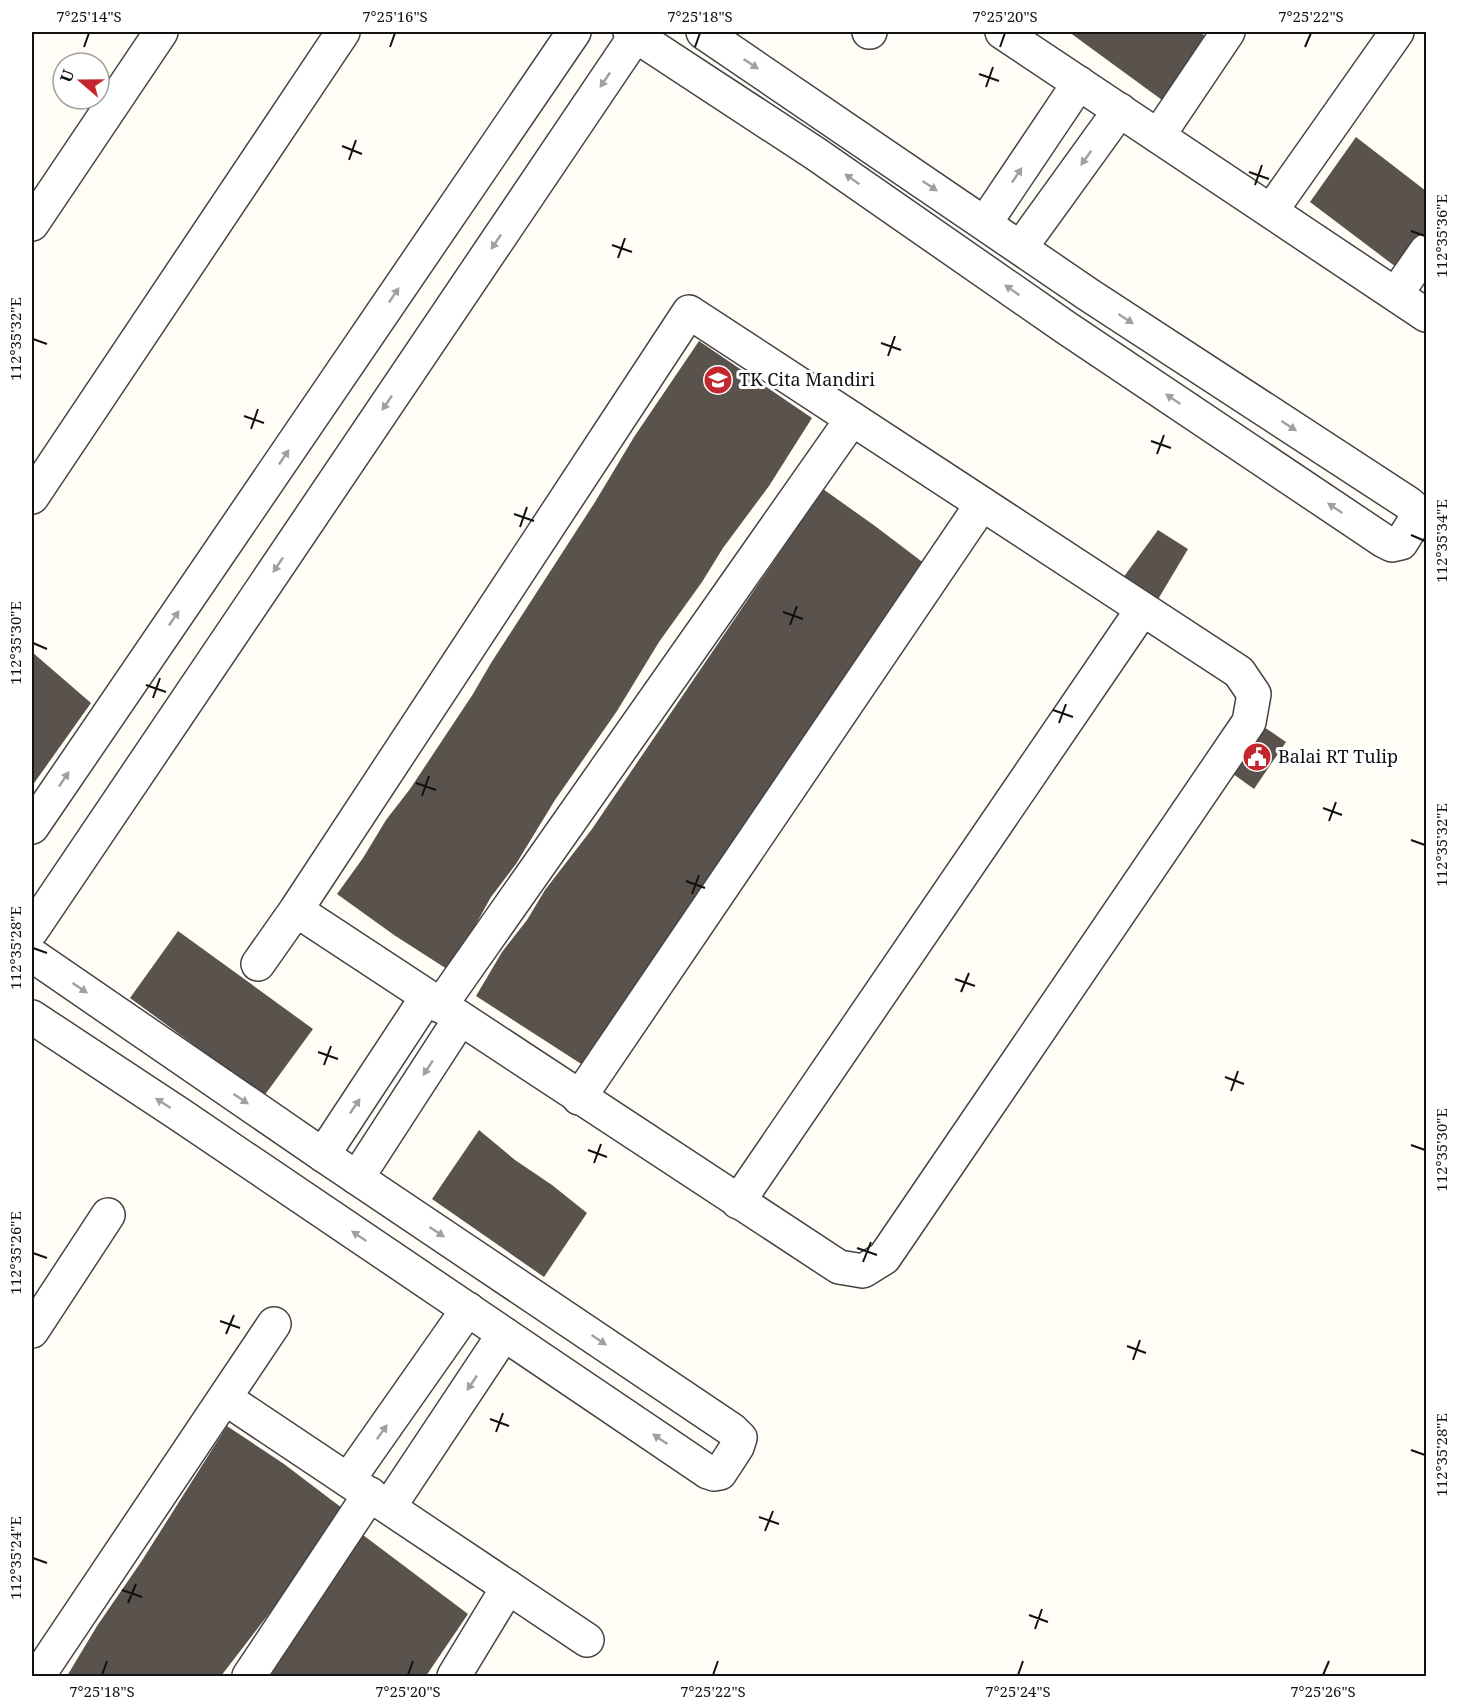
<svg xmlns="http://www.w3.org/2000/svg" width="1458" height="1708" font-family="'Noto Serif',serif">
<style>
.building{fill:#5a524d}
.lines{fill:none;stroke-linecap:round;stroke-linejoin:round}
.street-casing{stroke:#444;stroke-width:36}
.street{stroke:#fff;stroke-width:33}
.oneway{fill:#a0a0a0}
.ticks{fill:none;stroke:#111;stroke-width:2}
.labels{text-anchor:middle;stroke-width:6;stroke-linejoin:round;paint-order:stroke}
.poi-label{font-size:18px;fill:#111;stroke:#fff;text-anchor:start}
.neatline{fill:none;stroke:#111;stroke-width:2}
.ticks-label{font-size:15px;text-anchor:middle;fill:#111}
</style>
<rect width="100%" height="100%" fill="#fffdf5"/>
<g class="building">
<path d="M1069 32H1199L1210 39 1184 68 1162 100Z"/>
<path d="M1356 137 1426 191V231L1400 270 1310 202Z"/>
<path d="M699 341 812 418 769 486 723 548 702 582 659 642 617 711 555 800 516 864 491 897 450 971 394 935 337 894 363 858 386 820 410 789 473 694 491 663 595 502 634 437Z"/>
<path d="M823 489 875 526 929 567 589 1069 476 996 502 952 527 920 545 890 592 829Z"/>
<path d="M1158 530 1188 549 1154 606 1120 582Z"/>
<path d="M32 652 91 703 32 786Z"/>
<path d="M1261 725 1286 742 1254 789 1229 771Z"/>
<path d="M178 931 313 1029 264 1096 130 998Z"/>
<path d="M479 1130 515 1160 552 1185 587 1213 544 1277 432 1199Z"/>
<path d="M227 1426 284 1464 342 1508 271 1611 221 1676H67L97 1626 141 1562Z"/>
<path d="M363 1535 468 1614 426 1676H270L277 1662Z"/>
</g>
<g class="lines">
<g class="street-casing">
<g id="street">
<path d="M630 32 816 154 1065 327 1384 541 1392 545 1401 543 1416 519V510L1408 503 1089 295 703 32"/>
<path d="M869 32H870"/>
<path d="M1002 32 1426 315"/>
<path d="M1158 136 1228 32"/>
<path d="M1271 211 1397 32"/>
<path d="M985 223 1079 83"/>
<path d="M32 224 161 32"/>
<path d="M1021 247 1120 110"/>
<path d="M1396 294 1426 251"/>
<path d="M32 497 343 32"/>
<path d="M32 827 574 32"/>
<path d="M32 930 638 32"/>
<path d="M32 955 323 1155 732 1430 740 1438 737 1447 720 1473 714 1474 708 1472 179 1114 32 1017"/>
<path d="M258 964 296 910 689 312 1239 672 1254 694 1249 722 884 1258 863 1271 839 1267 296 910"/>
<path d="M440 1006 852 419"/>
<path d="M579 1098 982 504"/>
<path d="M323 1155 427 997"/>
<path d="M357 1178 460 1019"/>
<path d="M738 1202 1142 610"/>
<path d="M32 1331 108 1215"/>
<path d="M225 1398 587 1640"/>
<path d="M348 1480 468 1309"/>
<path d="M389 1507 504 1334"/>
<path d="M38 1676 274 1324"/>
<path d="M249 1676 370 1494"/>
<path d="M454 1676 508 1587"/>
</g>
</g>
<use href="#street" class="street"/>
</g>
<defs><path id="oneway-solid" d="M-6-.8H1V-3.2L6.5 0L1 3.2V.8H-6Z" transform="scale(1.5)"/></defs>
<g class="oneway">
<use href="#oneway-solid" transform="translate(751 64) rotate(34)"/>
<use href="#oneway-solid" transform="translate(605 80) rotate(124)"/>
<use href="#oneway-solid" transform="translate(1086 158) rotate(126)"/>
<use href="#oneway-solid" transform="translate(1017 175) rotate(-56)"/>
<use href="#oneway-solid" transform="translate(852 179) rotate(-145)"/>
<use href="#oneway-solid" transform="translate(930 186) rotate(34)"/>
<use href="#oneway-solid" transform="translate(496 242) rotate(124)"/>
<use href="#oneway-solid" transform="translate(1012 290) rotate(-145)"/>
<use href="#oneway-solid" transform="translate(394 295) rotate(-56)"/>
<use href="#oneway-solid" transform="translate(1126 319) rotate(33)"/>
<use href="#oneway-solid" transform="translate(1173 399) rotate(-146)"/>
<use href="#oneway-solid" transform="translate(387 403) rotate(124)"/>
<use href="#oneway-solid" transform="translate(1289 426) rotate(33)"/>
<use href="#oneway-solid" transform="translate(284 457) rotate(-56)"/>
<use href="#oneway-solid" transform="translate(1335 508) rotate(-146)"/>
<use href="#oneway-solid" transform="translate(278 565) rotate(124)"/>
<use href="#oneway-solid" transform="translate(174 618) rotate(-56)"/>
<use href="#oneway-solid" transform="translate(64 779) rotate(-56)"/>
<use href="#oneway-solid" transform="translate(80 988) rotate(34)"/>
<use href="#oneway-solid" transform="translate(428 1068) rotate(123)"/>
<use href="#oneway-solid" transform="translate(241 1099) rotate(34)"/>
<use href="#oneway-solid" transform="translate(163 1103) rotate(-147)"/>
<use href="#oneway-solid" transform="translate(355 1106) rotate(-56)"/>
<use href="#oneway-solid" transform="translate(437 1232) rotate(34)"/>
<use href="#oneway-solid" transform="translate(359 1236) rotate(-146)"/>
<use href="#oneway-solid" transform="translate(599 1340) rotate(34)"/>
<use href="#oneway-solid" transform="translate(472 1383) rotate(124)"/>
<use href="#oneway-solid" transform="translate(382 1432) rotate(-55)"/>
<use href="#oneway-solid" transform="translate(660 1439) rotate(-146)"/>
</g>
<path class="ticks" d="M84 47 89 33M390 47 395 33M695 47 700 33M1000 47 1005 33M1305 47 1311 33M979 74 999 81M986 87 993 67M342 146 362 154M349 160 356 140M1249 172 1269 179M1255 185 1262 165M1411 231 1425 236M612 245 632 252M618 258 625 238M33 339 47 344M881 343 901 350M888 356 895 336M244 416 264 423M251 429 258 409M1151 441 1171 448M1157 454 1164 435M514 514 534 521M520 527 527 507M1411 535 1425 541M783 612 803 619M790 625 797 606M33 643 47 649M146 685 166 692M153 698 160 678M1053 710 1073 717M1059 723 1066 704M416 783 436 790M422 796 429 776M1323 808 1342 815M1329 821 1336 802M1411 840 1425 845M686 881 705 888M692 894 699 875M33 948 47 953M955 979 975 986M961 992 969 973M318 1052 338 1059M324 1065 331 1046M1225 1077 1244 1084M1231 1091 1238 1071M1411 1145 1425 1150M588 1150 607 1157M594 1163 601 1144M857 1248 877 1255M33 1253 47 1258M863 1262 871 1242M220 1321 240 1328M226 1334 234 1315M1127 1346 1146 1353M1133 1360 1140 1340M490 1419 509 1426M496 1432 503 1413M1411 1450 1425 1455M759 1517 779 1524M765 1531 773 1511M33 1558 47 1563M122 1590 142 1597M128 1603 136 1584M1029 1615 1048 1622M1035 1629 1042 1609M102 1675 107 1661M408 1675 413 1661M713 1675 718 1661M1018 1675 1023 1661M1323 1675 1329 1661"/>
<defs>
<g id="school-disc" transform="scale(1.5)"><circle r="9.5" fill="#c4262e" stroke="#fff"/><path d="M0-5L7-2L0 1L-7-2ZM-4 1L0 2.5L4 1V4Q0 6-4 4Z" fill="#fff"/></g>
<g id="civic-disc" transform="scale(1.5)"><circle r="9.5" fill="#c4262e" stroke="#fff"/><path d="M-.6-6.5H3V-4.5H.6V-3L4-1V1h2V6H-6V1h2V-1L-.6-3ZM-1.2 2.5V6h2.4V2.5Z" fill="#fff"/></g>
</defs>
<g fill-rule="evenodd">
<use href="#school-disc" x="718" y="380"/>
<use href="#civic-disc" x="1257" y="757"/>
</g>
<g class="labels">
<g class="poi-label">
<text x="739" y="386">TK Cita Mandiri</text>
<text x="1278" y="763">Balai RT Tulip</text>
</g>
</g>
<rect width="1458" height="1708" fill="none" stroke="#ffffff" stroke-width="66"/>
<g transform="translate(81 81) rotate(290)"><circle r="28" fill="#ffffff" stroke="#a0a0a0" stroke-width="1.5"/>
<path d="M0-4.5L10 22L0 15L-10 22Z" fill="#c4262e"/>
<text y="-9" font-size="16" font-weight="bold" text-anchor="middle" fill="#111111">U</text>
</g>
<rect x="33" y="33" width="1392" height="1642" class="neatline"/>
<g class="ticks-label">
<text x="89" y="22">7°25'14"S</text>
<text x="395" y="22">7°25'16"S</text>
<text x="700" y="22">7°25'18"S</text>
<text x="1005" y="22">7°25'20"S</text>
<text x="1311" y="22">7°25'22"S</text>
<text transform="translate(1442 236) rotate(-90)" y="5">112°35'36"E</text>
<text transform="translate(16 339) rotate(-90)" y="5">112°35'32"E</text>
<text transform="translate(1442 541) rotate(-90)" y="5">112°35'34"E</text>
<text transform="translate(16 643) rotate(-90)" y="5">112°35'30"E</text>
<text transform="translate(1442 845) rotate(-90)" y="5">112°35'32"E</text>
<text transform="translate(16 948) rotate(-90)" y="5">112°35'28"E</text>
<text transform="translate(1442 1150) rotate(-90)" y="5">112°35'30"E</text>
<text transform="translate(16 1253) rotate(-90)" y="5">112°35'26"E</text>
<text transform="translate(1442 1455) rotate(-90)" y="5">112°35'28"E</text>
<text transform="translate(16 1558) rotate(-90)" y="5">112°35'24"E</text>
<text x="102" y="1697">7°25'18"S</text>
<text x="408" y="1697">7°25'20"S</text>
<text x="713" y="1697">7°25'22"S</text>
<text x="1018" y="1697">7°25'24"S</text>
<text x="1323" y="1697">7°25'26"S</text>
</g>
</svg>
